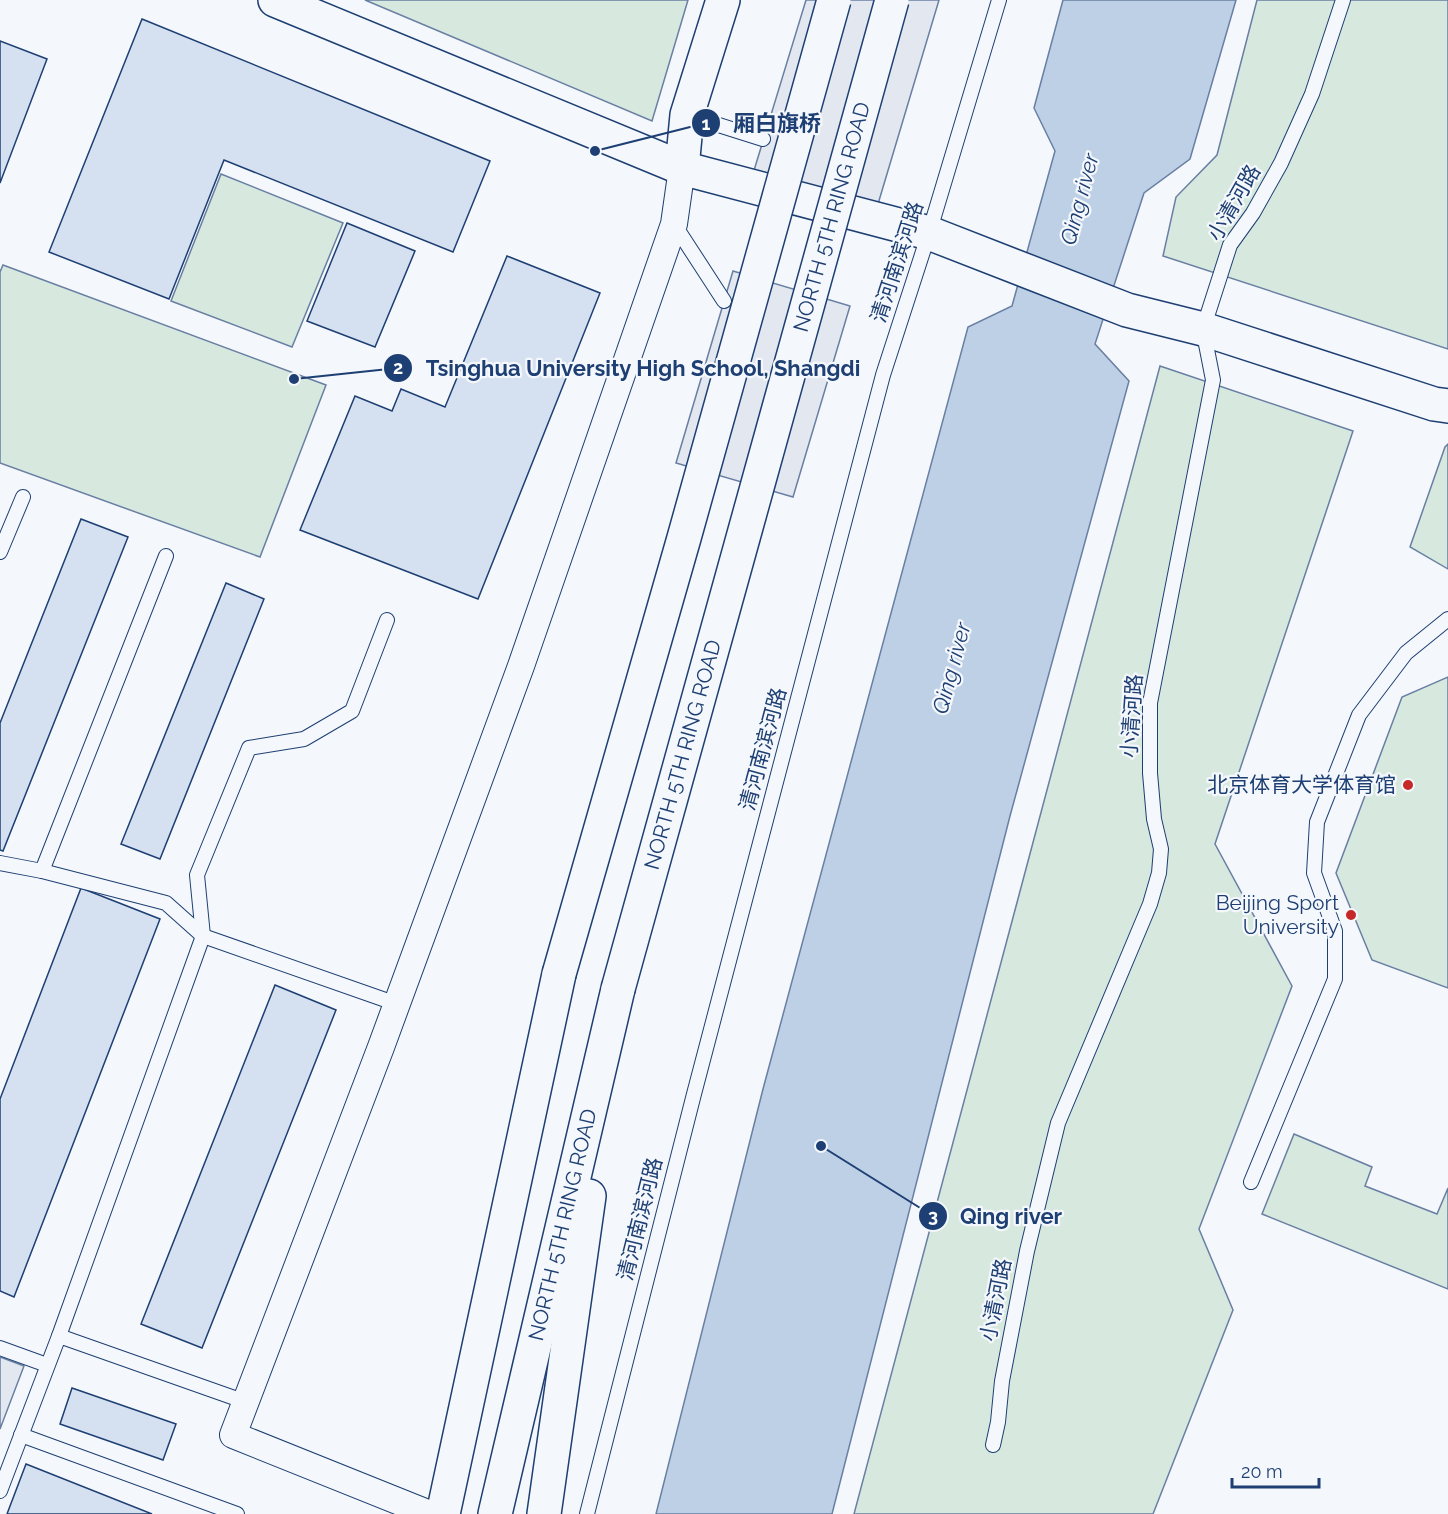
<svg xmlns="http://www.w3.org/2000/svg" width="1448" height="1514" font-family="Raleway,'Noto Sans SC',sans-serif">
<style>
.green{fill:#d7e8df;stroke:#687fa3;stroke-width:1.5}
.parking{fill:#e3e8f0;stroke:#687fa3;stroke-width:1.5}
.water{fill:#bed0e5;stroke:#687fa3;stroke-width:1.5}
.building{fill:#d5e0f0;stroke:#1d3f73;stroke-width:1.5}
.lines{fill:none;stroke-linecap:round;stroke-linejoin:round}
.lane-casing{stroke:#1d3f73;stroke-width:16}
.street-casing{stroke:#1d3f73;stroke-width:28}
.secondary-casing{stroke:#1d3f73;stroke-width:36}
.highway-casing{stroke:#1d3f73;stroke-width:36}
.lane{stroke:#f4f7fb;stroke-width:14}
.street{stroke:#f4f7fb;stroke-width:26}
.secondary{stroke:#f4f7fb;stroke-width:33}
.highway{stroke:#f4f7fb;stroke-width:33}
.highway-bridge-casing{stroke:#1d3f73;stroke-width:36;stroke-linecap:butt}
.highway-bridge{stroke:#f4f7fb;stroke-width:33}
.poi-dot{fill:#c62828;stroke:#f4f7fb;stroke-width:2}
.labels{text-anchor:middle;stroke-width:4.5;stroke-linejoin:round;paint-order:stroke}
.street-label{font-size:21px;fill:#1d3f73;stroke:#f4f7fb}
.poi-label{font-size:21px;fill:#1d3f73;stroke:#f4f7fb;text-anchor:end}
.water-label{font-size:22px;font-style:italic;fill:#1d3f73;stroke:#f4f7fb}
.leader{fill:none;stroke:#1d3f73;stroke-width:2}
.callout-dot{fill:#1d3f73;stroke:#f4f7fb;stroke-width:2}
.mark-label{font-size:18px;text-anchor:middle;font-weight:bold;fill:#fff}
.callout-label{font-size:22px;text-anchor:middle;font-weight:bold;fill:#1d3f73;stroke:#f4f7fb;stroke-width:4.5;stroke-linejoin:round;paint-order:stroke}
</style>
<rect width="100%" height="100%" fill="#f4f7fb"/>
<g class="green">
<path d="M365 0H688L652 121Z"/>
<path d="M1257 0H1448V349L1163 256 1176 197 1217 155Z"/>
<path d="M221 174 343 223 292 347 171 301Z"/>
<path d="M3 265 326 385 260 557 0 463V272Z"/>
<path d="M1160 366 1353 431 1215 844 1292 986 1199 1229 1233 1310 1153 1514H854Z"/>
<path d="M1448 444V569L1410 547 1445 447Z"/>
<path d="M1448 677V988L1372 960 1336 873 1402 697Z"/>
<path d="M1294 1134 1372 1167 1365 1186 1437 1214 1448 1188V1289L1262 1214Z"/>
</g>
<g class="parking">
<path d="M806 0H939L875 214 752 177Z"/>
<path d="M733 271 850 306 793 497 676 463Z"/>
<path d="M0 1357 24 1366 0 1429Z"/>
</g>
<path class="water" d="M1063 0H1236L1190 159 1144 193 1095 344 1129 381 1010 816 832 1514H656L763 1089 968 327 1012 306 1055 151 1034 108Z"/>
<g class="building">
<path d="M142 19 490 161 453 252 224 160 169 299 49 252Z"/>
<path d="M0 41 47 59 0 183Z"/>
<path d="M347 223 415 251 375 347 307 321Z"/>
<path d="M507 256 600 293 478 599 300 530 355 396 392 411 401 389 445 407Z"/>
<path d="M81 519 128 537 3 851 0 850V723Z"/>
<path d="M226 583 264 599 160 859 121 844Z"/>
<path d="M81 888 160 919 14 1297 0 1291V1099Z"/>
<path d="M275 985 336 1010 202 1348 141 1324Z"/>
<path d="M72 1388 176 1424 163 1460 60 1424Z"/>
<path d="M26 1464 152 1514H7Z"/>
</g>
<g class="lines">
<g class="lane-casing">
<g id="lane">
<path d="M687 115 763 139"/>
<path d="M674 224 724 301"/>
<path d="M0 552 23 497"/>
<path d="M0 863 42 871 166 556"/>
<path d="M42 871 166 903 203 936 397 1004"/>
<path d="M1251 1182 1335 979V931L1314 873 1317 822 1359 715 1406 653 1448 619"/>
<path d="M59 1336 203 936 197 875 249 748 304 739 352 711 387 620"/>
<path d="M0 1348 47 1365"/>
<path d="M21 1435 237 1514"/>
<path d="M993 1445 998 1422 1002 1381 1027 1251 1058 1123 1150 904 1159 873 1161 849 1154 819 1150 773V703L1213 380 1203 329 1230 245 1253 213 1281 163 1312 94 1343 0"/>
<path d="M0 1491 59 1336 246 1402"/>
<path d="M587 1514 694 1094 883 375 929 233 999 0"/>
</g>
</g>
<g class="street-casing">
<path id="street" d="M430 1514 233 1435 381 1047 521 666 674 224 682 168"/>
</g>
<g class="secondary-casing">
<g id="secondary">
<path d="M275 0 682 168 929 233 1127 310 1203 329 1434 404 1448 406"/>
<path d="M682 168 687 115 723 0"/>
</g>
</g>
<g class="highway-casing">
<g id="highway">
<path d="M443 1514 559 974"/>
<path id="s1" d="M495 1514 618 989"/>
<path d="M544 1514 589 1196"/>
</g>
</g>
<use href="#lane" class="lane"/>
<use href="#street" class="street"/>
<use href="#secondary" class="secondary"/>
<use href="#highway" class="highway"/>
<g class="highway-bridge-casing">
<g id="highway-bridge">
<path d="M559 974 684 538 834 0"/>
<path id="s2" d="M618 989 892 0"/>
</g>
</g>
<use href="#highway-bridge" class="highway-bridge"/>
</g>
<g class="poi-dot">
<circle cx="1408" cy="785" r="6"/>
<circle cx="1351" cy="915" r="6"/>
</g>
<g class="labels">
<g class="street-label">
<text transform="translate(1234 203) rotate(-60)" y="7">小清河路</text>
<text dy="7" stroke="none"><textPath href="#s2" startOffset="801">NORTH 5TH RING ROAD</textPath></text>
<text transform="translate(897 262) rotate(-72)" y="7">清河南滨河路</text>
<text transform="translate(1132 716) rotate(-86)" y="7">小清河路</text>
<text transform="translate(763 749) rotate(-75)" y="7">清河南滨河路</text>
<text dy="7" stroke="none"><textPath href="#s2" startOffset="243">NORTH 5TH RING ROAD</textPath></text>
<text transform="translate(640 1219) rotate(-76)" y="7">清河南滨河路</text>
<text dy="7" stroke="none"><textPath href="#s1" startOffset="297">NORTH 5TH RING ROAD</textPath></text>
<text transform="translate(996 1300) rotate(-79)" y="7">小清河路</text>
</g>
<g class="poi-label">
<text x="1396" y="792">北京体育大学体育馆</text>
<text x="1339" y="910">Beijing Sport<tspan x="1339" dy="24">University</tspan></text>
</g>
<g class="water-label">
<text transform="translate(1079 199) rotate(-75)" y="8">Qing river</text>
<text transform="translate(951 668) rotate(-75)" y="8">Qing river</text>
</g>
</g>
<path class="leader" d="M595 151L706 123M294 379L398 368M821 1146L933 1216"/>
<g class="callout-dot">
<circle cx="595" cy="151" r="6"/>
<circle cx="294" cy="379" r="6"/>
<circle cx="821" cy="1146" r="6"/>
<circle cx="706" cy="123" r="15"/>
<circle cx="398" cy="368" r="15"/>
<circle cx="933" cy="1216" r="15"/>
</g>
<g class="mark-label">
<text x="706" y="130">1</text>
<text x="398" y="374">2</text>
<text x="933" y="1222">3</text>
</g>
<g class="callout-label">
<text x="777" y="131">厢白旗桥</text>
<text x="643" y="376">Tsinghua University High School, Shangdi</text>
<text x="1011" y="1224">Qing river</text>
</g>
<path d="M1232 1478v9h87v-9" fill="none" stroke="#1d3f73" stroke-width="3"/>
<text x="1241" y="1478" font-size="18" fill="#1d3f73" stroke="#f4f7fb" stroke-width="4.5" paint-order="stroke">20 m</text>
</svg>
